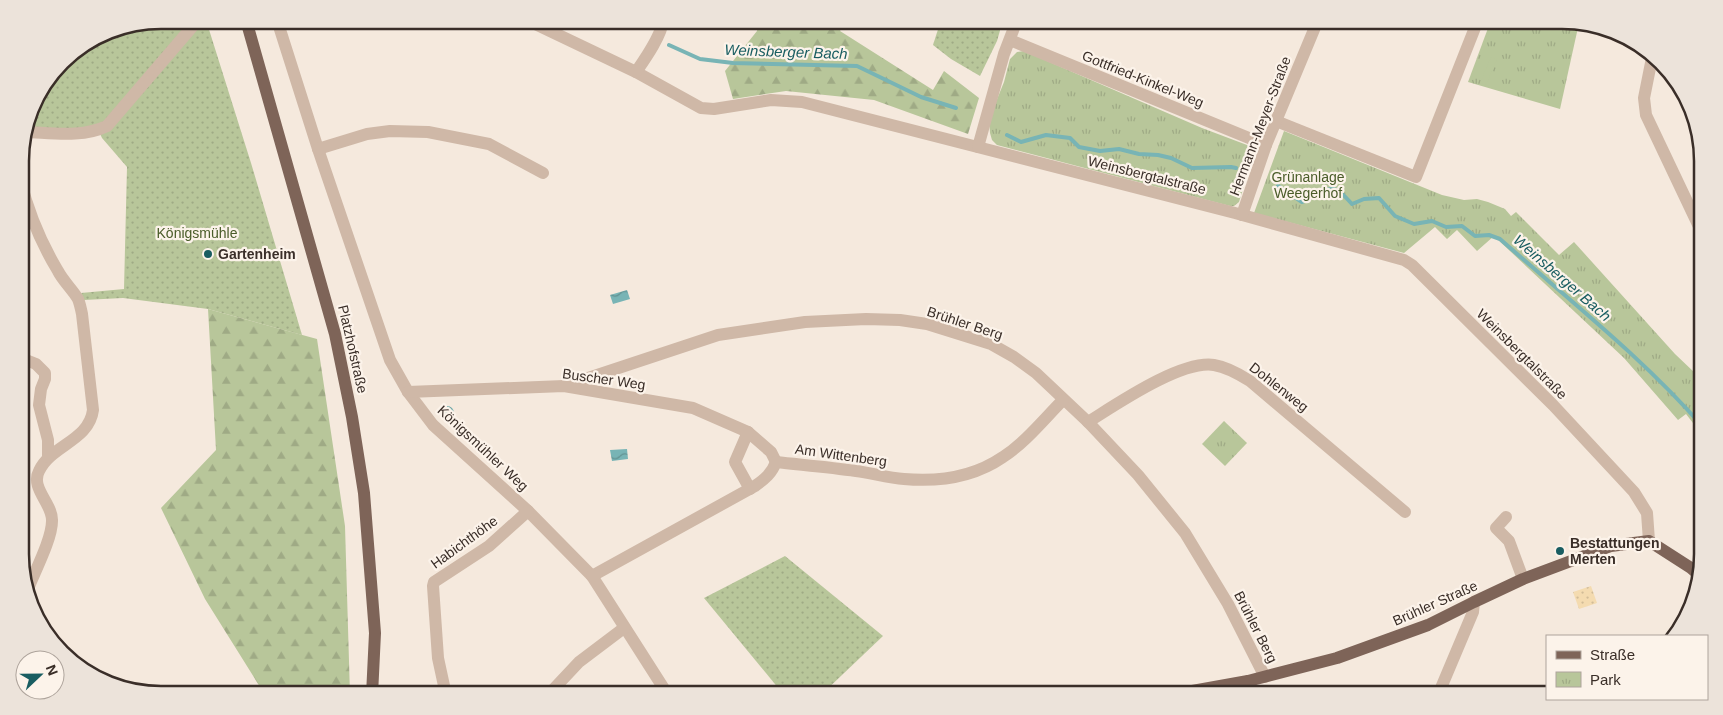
<svg xmlns="http://www.w3.org/2000/svg" width="1723" height="715" font-family="Helvetica,sans-serif">
<style>
.grass{fill:url(#grass-dots)}
.forest{fill:url(#forest-firs)}
.sand{fill:url(#sand-dots)}
.park{fill:url(#park-tufts)}
.pitch{fill:#b8c69a}
.water{fill:url(#water-waves)}
.lines{fill:none;stroke-linecap:round;stroke-linejoin:round}
.stream{stroke:#78b4b5;stroke-width:4}
.minor{stroke:#cfb8a7;stroke-width:12}
.major{stroke:#7e6458;stroke-width:12}
.poi-dot{fill:#195d61;stroke:#fcf3ea;stroke-width:2}
.labels{text-anchor:middle;stroke-width:4.5;stroke-linejoin:round;paint-order:stroke}
.street-label{font-size:14px;fill:#3a2e28;stroke:#fcf3ea}
.park-label{font-size:14px;fill:#4a5c29;stroke:#fcf3ea}
.poi-label{font-size:14px;font-weight:bold;fill:#3a2e28;stroke:#fcf3ea;text-anchor:start}
.water-label{font-size:15px;font-style:italic;fill:#195d61;stroke:#fcf3ea}
.rim{fill:none;stroke:#3a2e28;stroke-width:2.5}
</style>
<defs>
<pattern id="grass-dots" width="8" height="8" patternUnits="userSpaceOnUse" patternTransform="scale(1.25)"><rect width="8" height="8" fill="#b8c69a"/><path d="M2 2h.1M6 6h.1" fill="none" stroke="#9faa85" stroke-width="1.8" stroke-linecap="round"/></pattern>
<pattern id="forest-firs" width="22" height="20" patternUnits="userSpaceOnUse" patternTransform="scale(1.25)"><rect width="22" height="20" fill="#b8c69a"/><path d="M5 1l3.5 6h-7zM16 11l3.5 6h-7z" fill="#9faa85"/></pattern>
<pattern id="sand-dots" width="8" height="8" patternUnits="userSpaceOnUse" patternTransform="scale(1.25)"><rect width="8" height="8" fill="#f4dbb0"/><path d="M2 2h.1M6 6h.1" fill="none" stroke="#d2bc97" stroke-width="1.8" stroke-linecap="round"/></pattern>
<pattern id="park-tufts" width="24" height="20" patternUnits="userSpaceOnUse" patternTransform="scale(1.25)"><rect width="24" height="20" fill="#b8c69a"/><path d="M3 7l-1-3M5 7V3M7 7l1-3M15 17l-1-3M17 17v-4M19 17l1-3" fill="none" stroke="#9faa85"/></pattern>
<pattern id="water-waves" width="16" height="10" patternUnits="userSpaceOnUse" patternTransform="scale(1.25)"><rect width="16" height="10" fill="#78b4b5"/><path d="M0 5q4-4 8 0t8 0" fill="none" stroke="#639393"/></pattern>
</defs>
<rect width="100%" height="100%" fill="#f5e9dd"/>
<g class="grass">
<path d="M160 20H206L251 163 302 335 208 309 123 298 84 300 81 293 124 289 127 167 102 138 97 127 88 129 26 128 35 98 68 55 107 31Z"/>
<path d="M941 20H1003L997 41 980 76 951 59 933 45Z"/>
<path d="M785 556 883 636 821 695H784L704 598Z"/>
</g>
<g class="forest">
<path d="M758 20H847L840 31 933 90 944 71 979 98 968 134 874 100 786 91 733 99 725 71 757 31Z"/>
<path d="M208 309 317 339 345 526 350 695H265L205 599 161 508 216 450Z"/>
</g>
<path class="sand" d="M1591 586 1597 603 1579 609 1573 592Z"/>
<g class="park">
<path d="M1491 20H1563L1579 23 1560 109 1468 82Z"/>
<path d="M1024 51 1202 128 1247 145 1251 148 1253 157 1239 202 1234 206H1230L997 145 992 140 990 133 989 119 1004 82 1010 59 1017 52Z"/>
<path d="M1284 131 1442 195 1464 200 1477 199 1488 202 1505 209 1511 216 1516 212 1559 255 1574 242 1675 354 1695 373 1702 387 1703 436 1686 414 1678 420 1624 358 1494 236 1477 251 1457 230 1447 239 1435 227 1404 253 1254 213Z"/>
<path d="M1224 421 1247 443 1225 466 1202 444Z"/>
</g>
<path class="pitch" d="M1491 57 1497 59 1486 85 1480 83Z"/>
<g class="water">
<path d="M627 290 630 299 613 304 610 295Z"/>
<circle cx="447" cy="413" r="7"/>
<path d="M627 449 628 459 612 461 610 450Z"/>
</g>
<g class="lines">
<g class="stream">
<path d="M640 20 643 24"/>
<path d="M669 45 700 59 733 63 857 66 921 97 956 108"/>
<path d="M1007 135 1021 142 1046 135 1070 138 1079 147 1100 151 1119 149 1139 154 1158 155 1171 158 1192 168 1231 167 1236 168"/>
<path d="M1278 186 1302 202C1314 199 1329 182 1340 192 1345 196 1348 200 1352 204L1364 199 1379 198 1395 216 1414 224 1432 221 1446 227 1462 226 1475 236 1489 235 1500 239C1569 300 1643 358 1703 427"/>
</g>
<g class="minor">
<path d="M277 20 318 149 390 360 408 392 433 425 528 511 592 576 668 695"/>
<path d="M527 20 636 72 701 108 714 109 771 100 802 102 1235 213 1404 260 1412 265 1553 405 1634 492 1647 513 1649 541"/>
<path d="M1010 40 1266 145"/>
<path d="M1652 58 1644 98 1646 115 1702 233"/>
<path d="M636 72C645 59 662 35 663 20"/>
<path d="M1276 121 1416 177 1478 20"/>
<path d="M25 132C53 133 82 138 107 126L198 20"/>
<path d="M978 147 1004 54 1017 20"/>
<path d="M318 149 367 134 390 131 428 132 489 144 543 173"/>
<path d="M20 179C28 211 41 243 58 271 63 281 73 290 78 299 80 304 81 309 82 314L93 410C89 441 51 445 39 471 30 488 53 504 52 521 52 539 35 571 28 589"/>
<path d="M1242 215 1266 145 1318 20"/>
<path d="M21 358 36 364 45 373V379L41 389 39 405 48 440V457"/>
<path d="M564 386 718 335 805 322 866 319 900 320 927 324 991 344 1014 357 1036 373 1088 422 1138 475 1185 533 1228 604 1265 677"/>
<path d="M408 392 564 386 693 408 748 432 771 452 776 462"/>
<path d="M1088 422C1117 404 1181 360 1214 365 1227 367 1239 374 1250 381L1405 512"/>
<path d="M748 432 735 462 750 489"/>
<path d="M1506 517 1496 528 1509 541 1523 579"/>
<path d="M592 576 755 486C765 479 772 473 776 462 803 465 829 467 856 471 872 473 888 478 904 479 938 482 974 477 1003 457 1026 442 1044 419 1063 400"/>
<path d="M1248 681 1250 695"/>
<path d="M446 695 438 658 433 586 434 582 489 546 528 511"/>
<path d="M548 695 579 662 624 628"/>
<path d="M1438 695 1473 612 1474 602"/>
</g>
<g class="major">
<path d="M246 20 335 334 352 417 364 493 375 633 372 695"/>
<path d="M1170 695 1248 681 1337 658 1428 625 1474 602 1523 579 1611 546 1649 541 1691 568 1699 575"/>
</g>
</g>
<g class="poi-dot">
<circle cx="208" cy="254" r="5"/>
<circle cx="1560" cy="551" r="5"/>
</g>
<g class="labels">
<g class="street-label">
<text transform="translate(1143 79) rotate(22)" y="5">Gottfried-Kinkel-Weg</text>
<text transform="translate(1260 126) rotate(-69)" y="5">Hermann-Meyer-Straße</text>
<text transform="translate(1147 175) rotate(14)" y="5">Weinsbergtalstraße</text>
<text transform="translate(965 323) rotate(18)" y="5">Brühler Berg</text>
<text transform="translate(353 349) rotate(77)" y="5">Platzhofstraße</text>
<text transform="translate(1522 354) rotate(45)" y="5">Weinsbergtalstraße</text>
<text transform="translate(604 379) rotate(8)" y="5">Buscher Weg</text>
<text transform="translate(1279 387) rotate(38)" y="5">Dohlenweg</text>
<text transform="translate(483 448) rotate(43)" y="5">Königsmühler Weg</text>
<text transform="translate(841 455) rotate(8)" y="5">Am Wittenberg</text>
<text transform="translate(464 542) rotate(-36)" y="5">Habichthöhe</text>
<text transform="translate(1435 603) rotate(-24)" y="5">Brühler Straße</text>
<text transform="translate(1256 627) rotate(63)" y="5">Brühler Berg</text>
</g>
<g class="park-label">
<text x="1308" y="182">Grünanlage<tspan x="1308" dy="16">Weegerhof</tspan></text>
<text x="197" y="238">Königsmühle</text>
</g>
<g class="poi-label">
<text x="218" y="259">Gartenheim</text>
<text x="1570" y="548">Bestattungen<tspan x="1570" dy="16">Merten</tspan></text>
</g>
<g class="water-label">
<text transform="translate(786 52) rotate(2)" y="5">Weinsberger Bach</text>
<text transform="translate(1562 278) rotate(41)" y="5">Weinsberger Bach</text>
</g>
</g>
<path d="M0 0H1723V715H0ZM161 29H1562A132 132 0 0 1 1694 161V554A132 132 0 0 1 1562 686H161A132 132 0 0 1 29 554V161A132 132 0 0 1 161 29Z" fill="#ece3da" fill-rule="evenodd"/>
<path class="rim" d="M161 29H1562A132 132 0 0 1 1694 161V554A132 132 0 0 1 1562 686H161A132 132 0 0 1 29 554V161A132 132 0 0 1 161 29Z"/>
<rect x="1546" y="635" width="162" height="65" fill="#fcf3ea" stroke="#aea49c"/>
<rect x="1556" y="651" width="25" height="8" fill="#7e6458" stroke="#aea49c"/>
<text x="1590" y="660" font-size="15" fill="#3a2e28">Straße</text>
<rect x="1556" y="672" width="25" height="15" fill="url(#park-tufts)" stroke="#aea49c"/>
<text x="1590" y="685" font-size="15" fill="#3a2e28">Park</text>
<g transform="translate(40 675) rotate(68)"><circle r="24" fill="#fcf3ea" stroke="#aea49c"/>
<path d="M0-4L9 19L0 12L-9 19Z" fill="#195d61"/>
<text y="-8" font-size="14" font-weight="bold" text-anchor="middle" fill="#3a2e28">N</text>
</g>
</svg>
